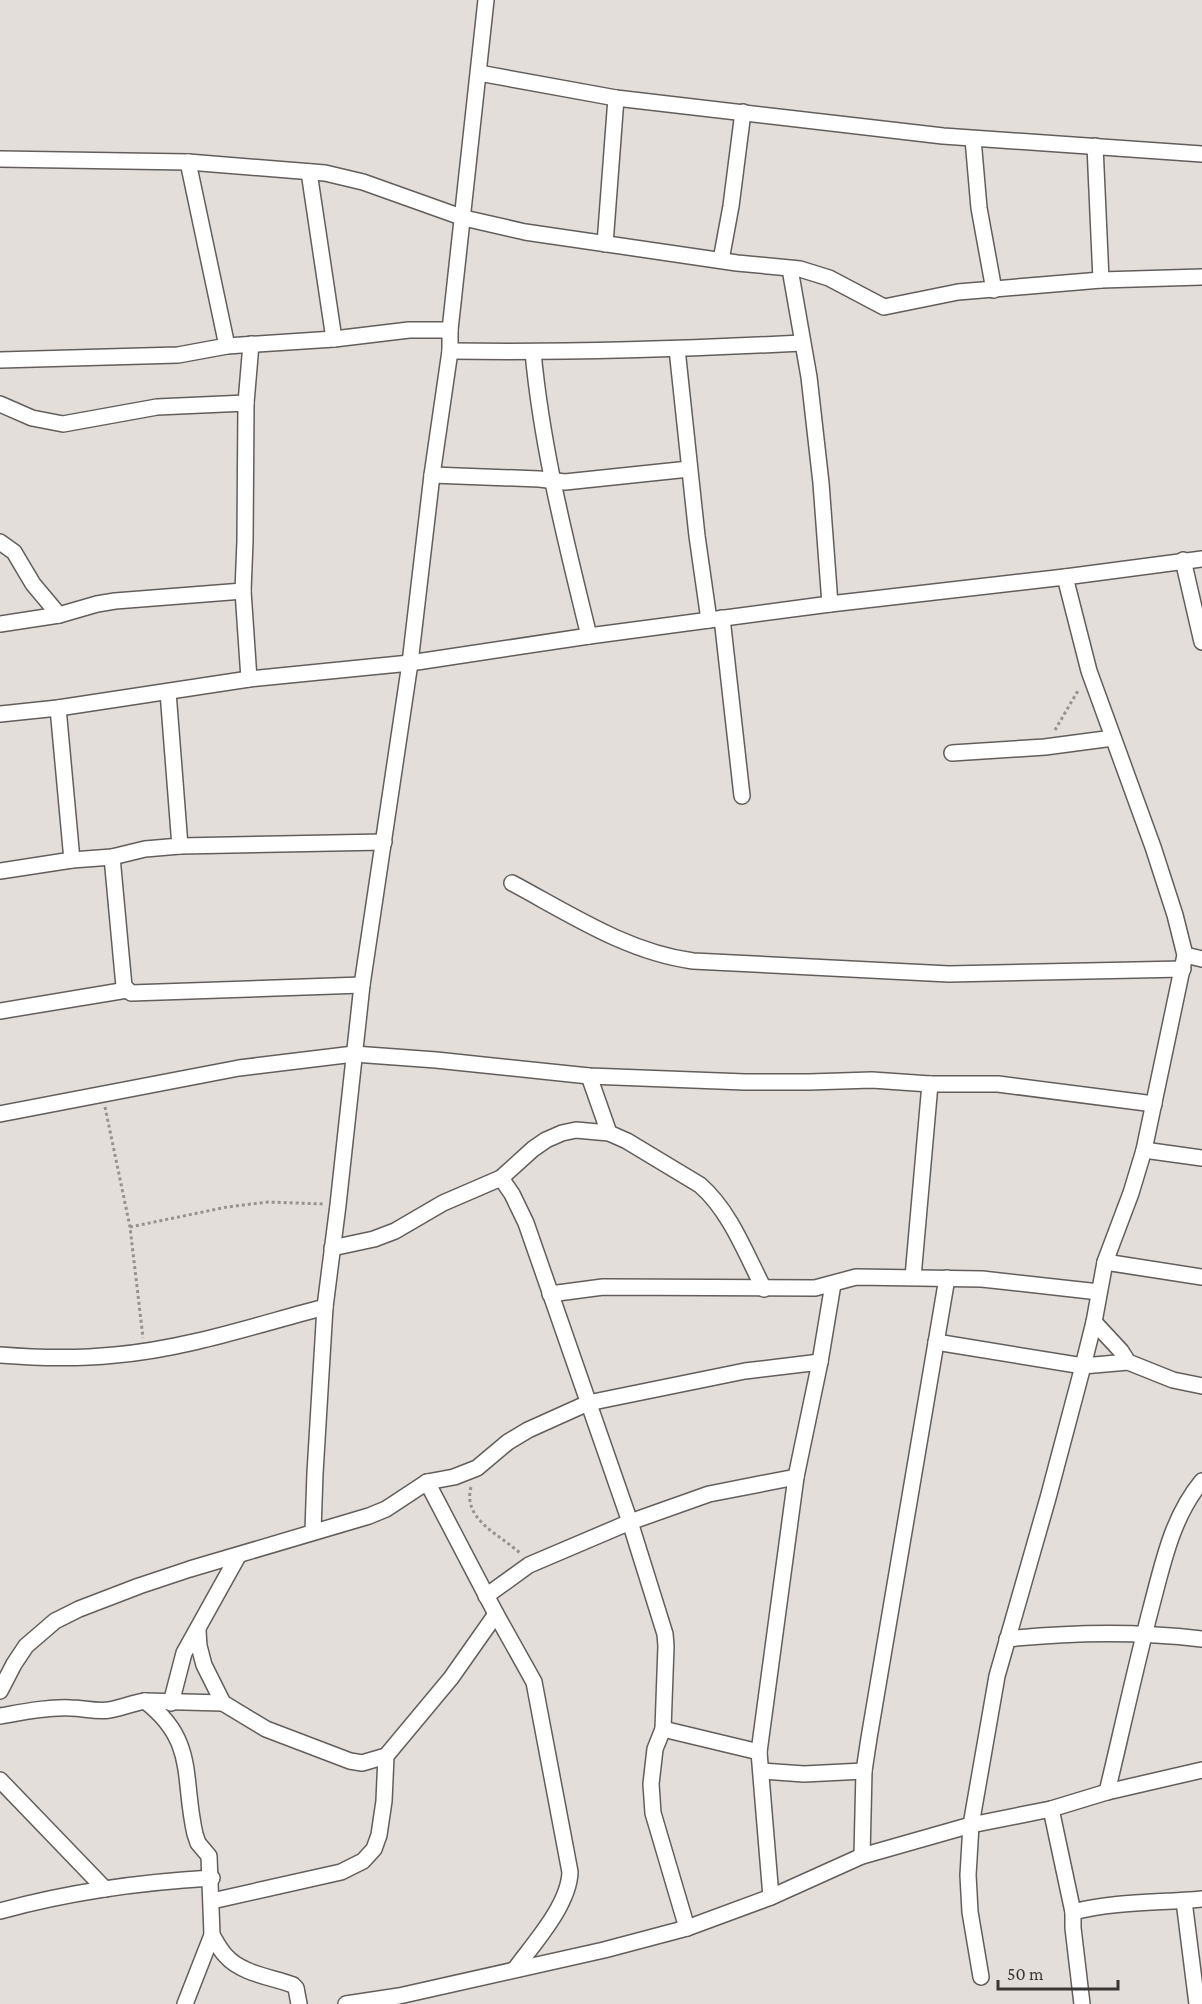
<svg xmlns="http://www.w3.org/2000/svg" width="1202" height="2004" font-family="'Crimson Pro',serif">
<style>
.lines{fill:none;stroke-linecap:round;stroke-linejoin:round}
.street-casing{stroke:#635e5b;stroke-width:18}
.path{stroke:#95928f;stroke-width:3;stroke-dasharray:3 3;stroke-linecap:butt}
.street{stroke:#fff;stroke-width:15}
</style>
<rect width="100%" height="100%" fill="#e3deda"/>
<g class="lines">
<g class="street-casing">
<g id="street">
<path d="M479 73 616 98 943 136 1202 154"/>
<path d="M973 139 979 208 994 290"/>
<path d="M1095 146 1101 280"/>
<path d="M0 159 188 162 325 173 363 182 464 218 525 232 737 263 800 269 829 278 884 307 958 292 1101 280 1202 277"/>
<path d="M188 162 227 346"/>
<path d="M309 172 334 339"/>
<path d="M605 244 616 98"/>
<path d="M721 260 731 206 743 112"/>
<path d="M790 269 809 377 821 483 830 604"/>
<path d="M677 349 697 536 709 620"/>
<path d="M450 351C567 353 685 349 802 343"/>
<path d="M533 352C542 449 566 542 589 636"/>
<path d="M0 360 178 355 227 346 334 339 409 330H450"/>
<path d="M246 403 251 344"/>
<path d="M0 404 32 418 63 424 157 407 246 403 245 541 243 591 249 679"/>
<path d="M432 475 539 479 565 482 689 469"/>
<path d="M0 542 14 552 33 584 59 615 97 604 115 601 243 591"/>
<path d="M1183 560 1202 642"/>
<path d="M722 618 742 796"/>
<path d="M0 624 59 615"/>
<path d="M168 692 180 846"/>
<path d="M58 708 72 860"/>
<path d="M0 714 58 708 249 679 410 663 589 636 830 604 1065 577 1202 559"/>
<path d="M952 753 1045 747 1113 738"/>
<path d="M112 857 123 976 124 986 131 993 362 985"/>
<path d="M0 871 72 860 112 857 145 849 180 846 384 842"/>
<path d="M512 883C570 914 627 952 693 961L949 974 1183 969"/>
<path d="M1185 955 1202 959"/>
<path d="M0 1011 127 990"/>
<path d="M589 1076 609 1133"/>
<path d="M0 1114 239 1068 354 1054 436 1060 589 1076 745 1082H809L872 1080 930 1084H998L1154 1104"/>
<path d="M1144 1150 1202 1158"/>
<path d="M501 1178 512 1194 526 1223 630 1522 665 1634 666 1646 663 1729 655 1749 651 1784 653 1813 687 1928"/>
<path d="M332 1248 374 1239 395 1231 443 1203 501 1178 533 1149 546 1140 562 1133 576 1130 609 1133 627 1141 700 1185C730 1211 746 1254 764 1289"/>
<path d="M1105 1262 1202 1277"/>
<path d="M913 1277 930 1084"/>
<path d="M550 1294 603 1287 815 1288 856 1277 982 1279 1099 1292"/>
<path d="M1094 1322 1121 1351 1128 1362 1173 1380 1202 1386"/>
<path d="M936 1342 1083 1366 1128 1362"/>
<path d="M0 1355C38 1358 77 1359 115 1355 186 1349 256 1325 325 1307"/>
<path d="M427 1482 496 1614 534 1682 570 1872C569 1905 534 1943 515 1969"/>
<path d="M313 1531 315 1473 325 1307 338 1205 362 985 410 663 432 475 450 351V330L486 0"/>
<path d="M486 1596 529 1565 630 1522 709 1494 796 1477"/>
<path d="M198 1631 199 1646 204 1665 223 1703 266 1729 350 1761 362 1763 386 1756"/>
<path d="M1007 1639C1072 1632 1137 1631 1202 1639"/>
<path d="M0 1691 14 1664 26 1646 55 1621 79 1609 139 1586 190 1569 369 1516 386 1509 427 1482 454 1477 477 1468 508 1442 528 1430 588 1403 745 1371 820 1362"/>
<path d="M145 1701C197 1741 182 1778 195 1834L198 1843 209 1856 212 1935 185 2004"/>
<path d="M171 1703 184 1653 238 1556"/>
<path d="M0 1716C23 1712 47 1707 71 1708 83 1708 96 1712 109 1710 121 1708 133 1703 145 1701L223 1703"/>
<path d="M663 1729 759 1752"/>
<path d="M761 1771 804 1774 864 1771"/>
<path d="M0 1780 105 1889"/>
<path d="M1107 1792C1122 1730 1135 1669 1151 1608 1163 1563 1172 1517 1202 1481"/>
<path d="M1051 1809 1073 1912V1928L1082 2004"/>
<path d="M862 1856 864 1771 869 1738 947 1278"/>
<path d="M771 1897 759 1752 796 1477 820 1362 833 1284"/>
<path d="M212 1901 341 1872 363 1861 374 1849 379 1835 384 1801 386 1756 451 1678 496 1614"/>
<path d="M1184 1901 1197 2004"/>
<path d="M0 1911C69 1892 141 1882 212 1878"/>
<path d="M1073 1912C1116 1901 1159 1903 1202 1899"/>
<path d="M212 1935C216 1942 220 1950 226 1956 242 1974 272 1977 293 1985L296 1988 299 2004"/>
<path d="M981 1977 970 1912 968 1875 971 1825 997 1676 1048 1498 1083 1366 1094 1322 1105 1262 1131 1193 1144 1150 1185 955 1175 915 1153 847 1089 671 1065 577"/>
<path d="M346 2004 399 1996 604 1950 687 1928 771 1897 862 1856 971 1825 1051 1809 1107 1792 1202 1770"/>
</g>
</g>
<g class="path">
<path d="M1055 730 1079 689"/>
<path d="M105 1107 130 1227 143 1338"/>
<path d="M130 1227 227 1207 268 1202 324 1204"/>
<path d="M471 1487C462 1520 501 1535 521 1554"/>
</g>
<use href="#street" class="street"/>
</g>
<path d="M998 1980v9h120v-9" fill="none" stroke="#393736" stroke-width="3"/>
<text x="1007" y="1980" font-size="18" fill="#393736" stroke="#e3deda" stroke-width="4.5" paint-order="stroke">50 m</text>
</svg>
